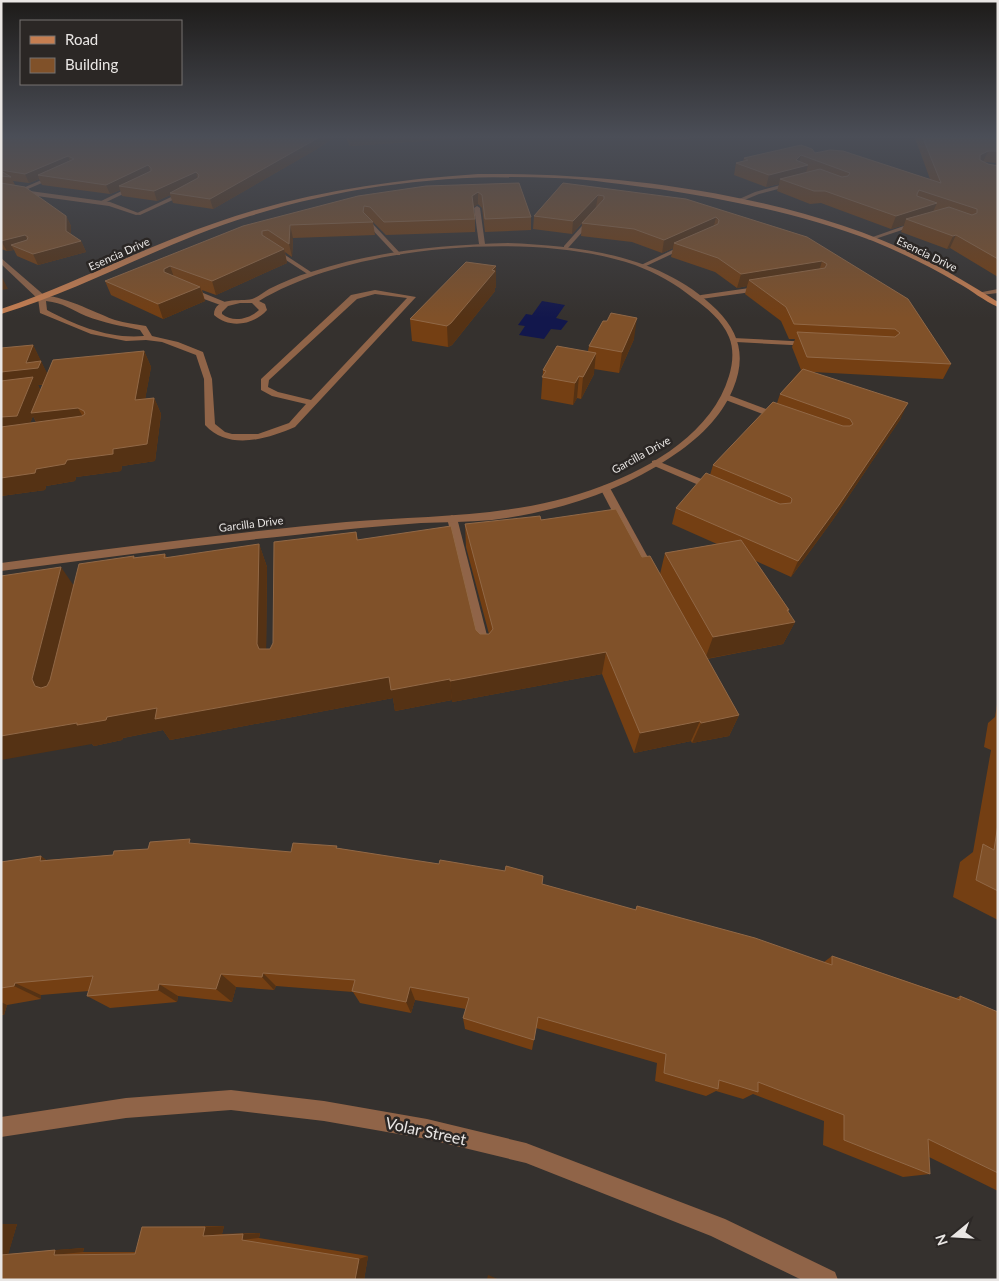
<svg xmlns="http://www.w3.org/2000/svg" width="999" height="1281" font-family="Lato,sans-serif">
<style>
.water{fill:#12174c}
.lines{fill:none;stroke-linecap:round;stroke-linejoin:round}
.lane{fill:#906448;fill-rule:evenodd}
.street{fill:#906448;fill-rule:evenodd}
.secondary{fill:#c57e51;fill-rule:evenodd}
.wall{fill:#743f13;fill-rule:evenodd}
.shaded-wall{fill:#553214}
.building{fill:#805129;stroke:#916846}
.labels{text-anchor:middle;stroke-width:5;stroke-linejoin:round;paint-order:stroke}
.far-street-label{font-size:11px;fill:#e9e6e4;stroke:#2b2725}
.near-street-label{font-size:16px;fill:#e9e6e4;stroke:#2b2725}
</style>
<rect width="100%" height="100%" fill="#35312e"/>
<path class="water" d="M542 301 565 305 556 318 568 321 561 330 551 329 544 339 519 335 525 326 518 325 526 314 532 315Z"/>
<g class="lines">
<g class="lane">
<path d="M53 175 58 176 21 192 16 191Z"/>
<path d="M136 184 138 187 102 204 97 203Z"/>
<path d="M186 190 188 193 140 215 135 214Z"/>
<path d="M477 206 480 208 485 244 482 246 479 244 474 208Z"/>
<path d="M590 217 595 218 568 248H564V246Z"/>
<path d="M366 221H370L400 253V255H396L366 223Z"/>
<path d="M687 243 690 245 689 246 644 267 639 266Z"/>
<path d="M271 246 273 247 314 274 309 275 269 249V247Z"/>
<path d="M763 286 767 288 766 290 701 299 697 297 701 295Z"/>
<path d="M185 288H191L230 304 223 306 185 292Z"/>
<path d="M375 290 416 297 295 427C267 439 229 451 205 425L204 379 196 355 162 342 146 340 126 341 91 334 40 313 38 298C51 289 99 315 115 320 125 323 136 324 146 326L152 336 178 342 203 352 212 379 215 424 225 432 232 434H258L289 423 306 404 272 396 261 390V379L351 295ZM375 294 407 298 311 400 278 392 268 387 269 380 357 299ZM46 301C64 303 70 309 86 316 104 323 122 326 140 330L144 336C109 339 77 326 47 310Z"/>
<path d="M733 338 811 342 815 344 811 346 736 342H733Z"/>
<path d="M726 394 782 415 784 417 779 420 776 419 723 399 722 397Z"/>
<path d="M655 460 716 485 717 487 712 490 708 489 652 465V461Z"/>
<path d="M605 485 610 488 656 572 654 575H646L644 572 600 488Z"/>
<path d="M452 515 457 518 491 651 489 654H481L479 651 447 518Z"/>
</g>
<g class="street">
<path d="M795 181 797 184 759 194 742 201 737 200 755 192Z"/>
<path d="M1 187 110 202 141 214 136 215 109 206 1 191Z"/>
<path d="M918 221 920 224 872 240 867 239Z"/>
<path d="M508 243C581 246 662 255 717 310 740 333 746 358 733 389 721 418 697 440 671 457 618 493 555 512 492 520 468 522 444 522 421 523 379 526 337 530 295 535 197 545 99 558 1 571V563C116 548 231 533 346 522 432 515 520 518 602 486 653 467 713 431 729 376 733 363 734 349 729 337 722 320 707 308 693 298 676 284 656 273 635 265 534 230 351 245 259 301L265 304 267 310C254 325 229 329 214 315 214 296 241 302 252 299 258 297 264 292 269 289 283 282 297 276 311 272 375 251 442 245 508 243ZM240 303H252L259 310C249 319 233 323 222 314V312L228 306Z"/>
<path d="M1 258 45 296V300H39L1 264Z"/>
<path d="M998 289V293L981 295 977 293Z"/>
<path d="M231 1090 324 1101 427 1119 526 1143 725 1219 835 1272 838 1280H802L711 1236 526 1163 427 1139 324 1121 231 1110 126 1118 1 1137V1117L126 1098Z"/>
</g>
<path class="secondary" d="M478 174C619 172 795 195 922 258 948 271 973 286 998 302V307C984 301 971 290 958 283 931 267 902 253 873 241 804 215 732 200 659 189 625 185 590 179 555 178 453 173 348 185 250 216 164 242 87 288 1 314V309C74 284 142 248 215 223 300 193 388 180 478 174Z"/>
</g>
<g class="wall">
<path d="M1 138H333L317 149 213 209 173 203 170 195 157 201 122 196 120 190 110 194 42 185 39 179 29 183 13 181 15 185 66 216 71 226V234L81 241 86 252 38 265 17 256 14 250 7 251 1 249Z"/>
<path d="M346 138H467L350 146Z"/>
<path d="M615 138H689V139Z"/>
<path d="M915 138H998V277L950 248 947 249 901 232 904 225 891 229 821 203 810 204 777 191 779 184 766 187 734 175 736 163 743 161 744 158 815 153 930 179ZM984 162 996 163 995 165 988 164Z"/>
<path d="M519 183 531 217V230L485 232 482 208 478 204 473 207 475 219V232L386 235 371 220 373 222 375 235 293 238 292 257 285 252 287 263 216 295 202 290 205 301 163 319 111 295 105 281 358 196Z"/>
<path d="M563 183 807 237 951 364 943 379 813 372 901 418 832 521 791 577 756 561 789 610 788 612 795 622 783 644 707 659 739 715 729 736 692 743 691 741 634 753 602 674 452 702V700L395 711 393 698 170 740 163 730 123 738 122 740 94 746 92 744 73 585 134 556 135 558 165 554 167 558 259 544 267 567 266 649H270L356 532 358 540 476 630 480 634H489L466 547 465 524 541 520 642 557 660 574 665 553 717 544 672 524 676 508 710 475 713 465 777 403 780 394 801 370 792 347 795 339H789L781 321 745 294 747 286 737 288 715 272 671 257 673 248 662 253 632 242 581 236 582 223 584 221 572 234 533 229 534 216Z"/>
<path d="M496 266V287L495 288V291L452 345 448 347 412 341 410 319Z"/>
<path d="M634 339 619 373 594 369V374L581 399 577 398 573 405 541 399 543 370 588 351 589 346Z"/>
<path d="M33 345 47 374 144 351 151 367 145 399 154 398 161 414 155 461 122 466 121 471 76 477 75 481 46 486 45 490 1 496ZM38 385H43L40 390ZM33 416 36 422 30 423Z"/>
<path d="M998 698V920L953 897 960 862 973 852 991 750 984 747 988 723 995 717Z"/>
<path d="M194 844 291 852 337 846V848L542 884 635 910 637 906 824 962 832 956 956 998 960 996 998 1012V1191L929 1157 930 1174 903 1177 823 1145 824 1121 753 1094 743 1099 716 1091 706 1096 655 1081 657 1063 536 1028 532 1050 465 1029 463 1018 466 1009 415 1000 411 1013 360 1003 353 992 276 986 274 990 236 987 232 1002 178 996 177 1002 110 1008 87 996 89 991 41 995V999L7 1005 4 1015H1V862L41 856 46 860 113 855 148 849Z"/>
<path d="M1 1224H17L8 1254 84 1248 83 1252H136L142 1227 224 1226 222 1234 260 1233 259 1238 368 1256 364 1280H1Z"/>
</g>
<g class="shaded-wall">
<path d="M318 138H333L317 149 213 209 210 199Z"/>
<path d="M349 138H467L350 146Z"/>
<path d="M988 151 983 162 975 166 980 155Z"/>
<path d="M801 155 798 166 808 165 805 177 780 179 779 184 766 187 769 175 796 160Z"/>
<path d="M68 156 71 165 38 175 39 179 29 183 25 174Z"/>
<path d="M148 165 151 174 119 186 120 190 110 194 106 185Z"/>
<path d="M196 172 198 181 170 193V195L157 201 154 191Z"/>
<path d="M478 192V204L472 208V196Z"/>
<path d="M598 195 596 207 572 234 573 221Z"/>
<path d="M937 203 931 216 906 219 904 225 891 229 896 216Z"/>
<path d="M66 216 71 226V241L66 231Z"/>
<path d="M716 217 713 230 674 243 673 248 662 253 664 240Z"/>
<path d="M290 225 293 238 292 257 289 244Z"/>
<path d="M25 235 30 245H11L14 250 7 251 1 241Z"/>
<path d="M956 235 950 248 947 249 953 236Z"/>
<path d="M81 241 86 252 38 265 33 254Z"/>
<path d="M284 249 287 263 216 295 212 281Z"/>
<path d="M822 261 818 275 749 280 747 286 737 288 741 274Z"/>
<path d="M170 266 175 280 164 272V269Z"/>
<path d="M496 266V287L495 288V291L452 345 448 347 447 326Z"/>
<path d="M2 277 8 289 1 290V278Z"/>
<path d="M200 287 205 301 163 319 158 304Z"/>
<path d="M637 318 634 339 619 373 622 352Z"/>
<path d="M33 345 49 377 47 384 38 385 42 393 78 408 87 424 41 430 33 416 27 432 1 435V372L26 363Z"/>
<path d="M144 351 151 367 142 416 135 400Z"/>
<path d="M596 353 594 374 581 399 583 377Z"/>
<path d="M579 376 577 398 573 405 575 383Z"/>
<path d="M154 398 161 414 155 461 122 466 121 471 76 477 75 481 46 486 45 490 1 496V478L36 469 67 460 113 449Z"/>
<path d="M908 403 901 418 832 521 791 577 798 561Z"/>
<path d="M259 544 267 567 266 665 268 670 257 644Z"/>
<path d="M61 567 76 589 53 707 35 686 32 679Z"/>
<path d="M795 622 783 644 705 659 713 637Z"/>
<path d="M606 652 602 674 452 702 450 681Z"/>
<path d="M389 677 450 679 452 700 395 711 393 698 170 740 163 730 123 738 122 740 94 746 92 744 1 760V736L157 708Z"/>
<path d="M739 715 729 736 692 743 701 723Z"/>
<path d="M700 721 691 741 634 753 640 733Z"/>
<path d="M41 856 63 874 40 861Z"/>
<path d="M263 973 276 986 274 990 262 977Z"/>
<path d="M221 974 236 987 232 1002 216 989Z"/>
<path d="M15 983 41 995V999L14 986Z"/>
<path d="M159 984 178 996 177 1002 158 990Z"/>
<path d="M410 987 415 1000 411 1013 406 1002Z"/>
<path d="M1 1002 7 1005 4 1015 1 1014Z"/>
<path d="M1 1224H17L8 1255H1Z"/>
<path d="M224 1226 222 1234 203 1236 205 1227Z"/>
<path d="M260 1233 259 1238 242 1240 243 1234Z"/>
<path d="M84 1248 83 1252 54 1255 55 1250Z"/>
<path d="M368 1256 364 1280H355L359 1259Z"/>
<path d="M488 1275 500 1280H488L487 1279Z"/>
</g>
<g class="building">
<path d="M1 138H318L210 199 170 193 198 178 199 175 196 172 154 191 119 186 151 171V168L148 165 106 185 38 175 74 159 68 156 25 174 1 170Z"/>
<path d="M923 138H998V151H988L980 155V160L988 164 998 166V259L956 235 953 236 906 219 949 207 972 215 977 213V209L919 190 917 194V196L937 203 896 216 825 191H814L780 179 820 169 842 177 848 176 850 173 801 155 796 160 808 165 769 175 736 163 748 160 744 158 801 145 812 149 815 153 830 150 843 151 941 183Z"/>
<path d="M1 171 11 177 1 176Z"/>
<path d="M1 183 25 187 66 216V231L81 241 33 254 11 245 27 240 28 237 25 235 1 241Z"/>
<path d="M519 183 531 217 485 219 482 195 478 192 472 196 475 219 384 222 370 207 364 206 363 212 373 222 290 225 289 244 268 230 262 231V235L284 249 212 281 170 266 164 269V272L200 287 158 304 105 281 243 226 358 196 426 186Z"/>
<path d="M563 183 686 199 807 237 908 299 951 364 807 357 797 332 895 337 900 333 895 329 794 324 786 307 749 280 825 268 827 264 822 261 741 274 718 258 674 243 718 224 719 220 716 217 664 240 634 229 582 223 604 199V196L598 195 573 221 534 216Z"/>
<path d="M466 262 496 266 492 270 495 271 451 323 447 326 410 319Z"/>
<path d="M611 313 637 318 622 352 589 346 603 321H607Z"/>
<path d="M33 345 26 363 41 361 38 368 1 372V348Z"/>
<path d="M557 346 596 353 583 377 579 376 575 383 542 377 546 371 543 370Z"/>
<path d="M144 351 135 400 154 398 147 444 113 449V454L67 460 65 464 36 469 35 473 1 478V427L82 416 85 414 84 411 78 408 31 413 53 360Z"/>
<path d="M803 369 908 403 839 505 798 561 676 508 706 473 780 504 791 503 792 499 790 497 713 465 773 402 843 426H850L853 424 850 419 780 394Z"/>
<path d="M33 377 17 416 1 417V381Z"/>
<path d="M616 509 642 557 650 556 739 715 701 723 700 721 640 733 606 652 450 681V679L391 690 389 677 155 719 157 708 107 717 106 720 77 725V723L1 736V576L61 567 32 679 35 686 41 688 47 686 50 680 79 564 134 556 133 558 165 554 164 558 259 544 257 644 259 649H270L273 643 274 542 356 532 357 540 451 526 476 630 480 634H489L493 629 465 524 540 516 541 520Z"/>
<path d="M741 540 789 610H787L795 622 713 637 665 553Z"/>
<path d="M998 824V891L976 880 983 844 994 850Z"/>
<path d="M190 839 189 843 291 852 293 843 337 846 336 848 439 864 440 860 505 871 506 866 543 876 542 884 636 910 637 906 755 938 832 965V956L960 1000V996L998 1012V1173L928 1139 930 1174 844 1140V1115L758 1082V1092L719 1080 718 1089 664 1073 666 1054 538 1017 534 1040 463 1018 469 998 410 987 406 1002 352 991 355 980 263 973 262 977 221 974 216 989 159 984 158 990 87 996 93 976 15 983 14 986 1 988V862L41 856 40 861 113 855 114 851 148 849 150 842Z"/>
<path d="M142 1227H205L203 1236 243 1234 242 1240 359 1259 355 1280H1V1255L55 1250 54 1255 135 1254Z"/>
</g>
<linearGradient id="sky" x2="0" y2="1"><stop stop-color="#1d1b19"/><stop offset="0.43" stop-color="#4b4e57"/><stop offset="1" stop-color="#4b4e57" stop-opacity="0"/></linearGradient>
<rect width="999" height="318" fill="url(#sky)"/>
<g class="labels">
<g class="far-street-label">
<text transform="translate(119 254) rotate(-24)" y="4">Esencia Drive</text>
<text transform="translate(927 254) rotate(26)" y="4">Esencia Drive</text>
<text transform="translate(641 455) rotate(-29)" y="4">Garcilla Drive</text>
<text transform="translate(251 524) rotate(-7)" y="4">Garcilla Drive</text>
</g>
<g class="near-street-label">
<text transform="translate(426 1131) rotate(12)" y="6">Volar Street</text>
</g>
</g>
<rect width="999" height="1281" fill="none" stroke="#e9e6e4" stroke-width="5"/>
<rect x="20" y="20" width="162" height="65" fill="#2b2725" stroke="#777371"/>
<rect x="30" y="36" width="25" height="8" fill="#c57e51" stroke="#777371"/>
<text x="65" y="45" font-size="15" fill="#e9e6e4">Road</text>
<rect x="30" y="58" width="25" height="15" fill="#805129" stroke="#777371"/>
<text x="65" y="70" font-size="15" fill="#e9e6e4">Building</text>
<g transform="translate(954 1236) rotate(252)" stroke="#2b2725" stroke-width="4" paint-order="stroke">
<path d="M0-4L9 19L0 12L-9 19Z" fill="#e9e6e4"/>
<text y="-8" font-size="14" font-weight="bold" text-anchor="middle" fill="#e9e6e4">N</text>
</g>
</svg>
